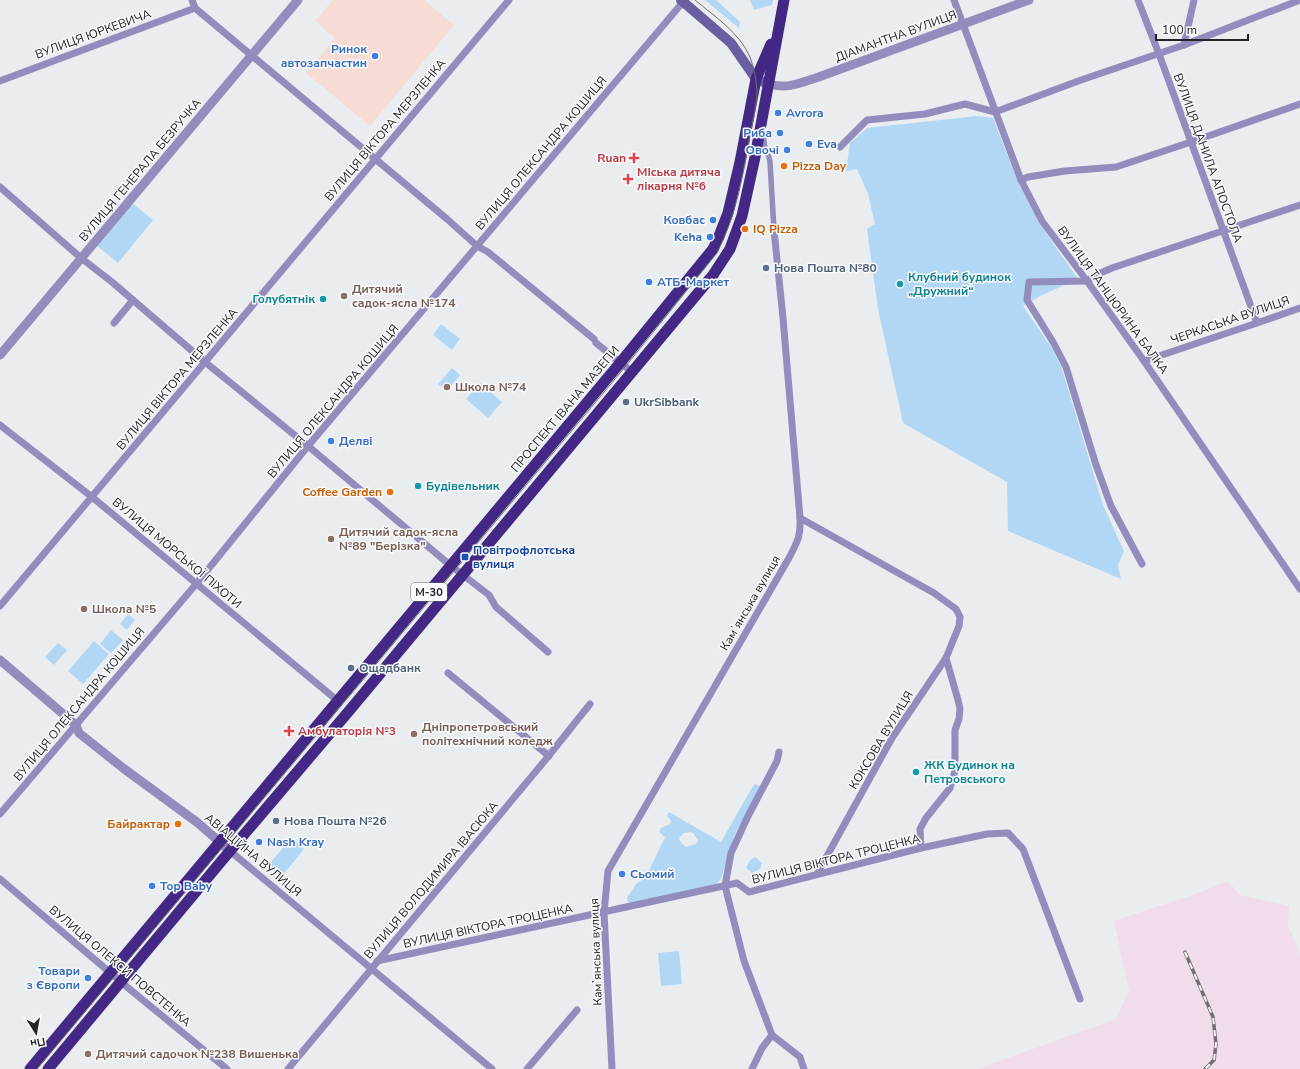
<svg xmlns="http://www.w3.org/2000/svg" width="1300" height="1069" font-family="'Nunito Sans',sans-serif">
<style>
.commercial{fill:#f6dcd4}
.industrial{fill:#f0dceb}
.green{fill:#b1d7f5;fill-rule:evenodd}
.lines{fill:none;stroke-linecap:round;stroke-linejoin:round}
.pedestrian{stroke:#938dbd;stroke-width:5.5}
.minor{stroke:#938dbd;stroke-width:7}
.tertiary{stroke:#938dbd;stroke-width:9}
.secondary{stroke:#6a5ea2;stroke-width:10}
.trunk{stroke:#432885;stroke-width:11}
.tram{stroke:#6e7071;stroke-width:1}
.rail-casing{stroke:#6e7071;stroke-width:3.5}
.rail{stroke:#f8fafc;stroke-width:2;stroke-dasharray:6;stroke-linecap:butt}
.shop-dot{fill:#3f7fe0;stroke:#f8fafc;stroke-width:1.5}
.health-dot{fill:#e0444e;stroke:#f8fafc;stroke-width:1.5}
.food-dot{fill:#e8710a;stroke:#f8fafc;stroke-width:1.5}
.service-dot{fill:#5c6f8a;stroke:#f8fafc;stroke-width:1.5}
.culture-dot{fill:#0f9aa8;stroke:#f8fafc;stroke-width:1.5}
.education-dot{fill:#8d6e63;stroke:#f8fafc;stroke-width:1.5}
.transit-dot{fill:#1a4fb4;stroke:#f8fafc;stroke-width:1.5}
.labels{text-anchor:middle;stroke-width:3;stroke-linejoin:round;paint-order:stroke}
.shield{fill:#f8fafc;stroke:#636466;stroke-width:1}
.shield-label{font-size:11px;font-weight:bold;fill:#232425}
.street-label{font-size:12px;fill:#232425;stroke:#f8fafc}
.shop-label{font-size:12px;font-weight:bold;fill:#366cbe;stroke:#f8fafc;text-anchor:start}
.health-label{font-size:12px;font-weight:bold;fill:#be3a42;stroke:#f8fafc;text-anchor:start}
.food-label{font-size:12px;font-weight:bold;fill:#c56008;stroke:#f8fafc;text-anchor:start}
.service-label{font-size:12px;font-weight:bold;fill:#4e5e75;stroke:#f8fafc;text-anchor:start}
.culture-label{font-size:12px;font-weight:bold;fill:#0d838f;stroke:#f8fafc;text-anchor:start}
.education-label{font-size:12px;font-weight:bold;fill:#785e54;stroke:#f8fafc;text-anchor:start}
.transit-label{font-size:12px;font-weight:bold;fill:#164399;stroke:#f8fafc;text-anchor:start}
</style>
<rect width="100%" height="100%" fill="#eaedef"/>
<path class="commercial" d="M333 0H424L454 25 370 126 306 73 335 38 315 21Z"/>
<path class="industrial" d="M1228 881 1240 895 1289 906 1288 925 1300 954V1069H977L1116 1019 1129 991 1114 921 1193 895Z"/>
<g class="green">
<path d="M705 0H716L740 22 739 28Z"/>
<path d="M750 0H773L772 5 754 10Z"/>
<path d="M977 116 993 118 1018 182 1039 223 1078 279 1040 296 1023 306 1051 347 1061 366 1103 505 1124 551 1118 565 1121 579 1008 531 1007 482 903 423 878 309 867 229 875 224 868 194 857 169 846 171 850 143 867 128Z"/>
<path d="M132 203 153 220 118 263 96 245Z"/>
<path d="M441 324 460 339 452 350 433 335Z"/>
<path d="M452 368 460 375 447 391 438 384Z"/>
<path d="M480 383 502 402 488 418 466 399Z"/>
<path d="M128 614 135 620 127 630 120 624Z"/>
<path d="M111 630 123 640 111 653 100 644Z"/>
<path d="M94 641 109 654 83 684 68 671Z"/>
<path d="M58 643 67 650 54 665 45 657Z"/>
<path d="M755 784 760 786V788L735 834 721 879 716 884 631 904 628 902 627 898 636 884 646 877 665 837 659 832 661 828 670 824 671 821 667 816 669 812 721 842 753 786ZM690 832 693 833 698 840 696 844 686 847 681 843 679 838 684 833Z"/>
<path d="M292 838 304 849 282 876 269 864Z"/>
<path d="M755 857 762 863 760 869 752 873 746 868 750 860Z"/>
<path d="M679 951 682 984 661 986 658 953Z"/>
</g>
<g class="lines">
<path class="pedestrian" d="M763 132 765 150 769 157 770 162 774 230"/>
<g class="minor">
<path d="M192 0 195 8 447 219 477 246 488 252 594 339"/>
<path d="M954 0 1021 180 1042 221 1087 281 1144 361 1300 589"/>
<path d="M1138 0 1159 54 1257 323"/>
<path d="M1184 45 1194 0"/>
<path d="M0 81 195 8"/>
<path d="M840 147 867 120 925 114 965 104 995 112 1081 80 1184 45 1300 0"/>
<path d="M1021 180 1028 177 1065 171 1116 167 1191 142 1300 104"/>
<path d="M0 187 81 258 112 282 205 362 308 446 450 565 489 595 496 607 548 652"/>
<path d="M114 323 133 300"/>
<path d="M596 343 632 372"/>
<path d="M1144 361 1257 323 1300 308"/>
<path d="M0 425 92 497 338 701"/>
<path d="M800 518 934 593 956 609 960 617 959 626 946 658 892 738 817 874"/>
<path d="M1142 564 1111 506 1096 465 1066 367 1053 342 1027 300 1029 282 1087 281 1096 275 1112 268 1300 205"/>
<path d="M0 606 509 0"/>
<path d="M448 673 549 756"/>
<path d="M779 752 777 761 748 816 731 853 725 886 744 961 772 1035 800 1057 804 1069"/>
<path d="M0 814 197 583 308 446 683 2"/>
<path d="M921 848 920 829 926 818 950 788 955 771V730L959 719 960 709 958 700 946 658"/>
<path d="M230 851 492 1069"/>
<path d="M0 879 127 987 227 1069"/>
<path d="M377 961 737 883 749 892 921 848 987 834 1008 833 1023 849 1080 999"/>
<path d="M288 1069 547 758 590 704"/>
<path d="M527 1069 577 1010"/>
<path d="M612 1069 604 913 608 871 789 558C797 542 801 537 800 518L783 318 774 230"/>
<path d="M752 1069 762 1048 772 1035"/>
</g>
<g class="tertiary">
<path d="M769 84C788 89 797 84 816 78L1029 0"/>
<path d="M0 355 298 0"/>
<path d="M0 660 76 725 79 733 123 768 198 823 230 851"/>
</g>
<path class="secondary" d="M681 0 731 43 756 79 769 84"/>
<g class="trunk">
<path d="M30 1069 620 363 713 249 719 236 728 213 740 162 756 79 771 44"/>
<path d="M48 1069 224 858 349 711 713 275 730 249 742 216 755 157 784 0"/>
</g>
<path class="tram" d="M37 1069 625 367 717 253C736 216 743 176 750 135 753 120 757 105 757 90 756 79 754 67 750 57 739 32 715 17 695 0"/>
<g class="rail-casing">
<path id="rail" d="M1185 952 1213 1017 1216 1044 1214 1060 1205 1069"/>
</g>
<use href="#rail" class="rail"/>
</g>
<g class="shop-dot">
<circle cx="375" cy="56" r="4"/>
<circle cx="778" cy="113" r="4"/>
<circle cx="780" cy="133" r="4"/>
<circle cx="809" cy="144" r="4"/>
<circle cx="787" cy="150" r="4"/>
<circle cx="713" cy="220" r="4"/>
<circle cx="710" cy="237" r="4"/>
<circle cx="649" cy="282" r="4"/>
<circle cx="331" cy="441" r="4"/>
<circle cx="259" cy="842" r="4"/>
<circle cx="622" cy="874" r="4"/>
<circle cx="152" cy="886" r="4"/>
<circle cx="88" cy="978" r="4"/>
</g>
<g class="health-dot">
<path d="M632 152h4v4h4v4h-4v4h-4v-4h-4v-4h4z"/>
<path d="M626 173h4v4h4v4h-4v4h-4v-4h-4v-4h4z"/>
<path d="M287 725h4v4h4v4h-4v4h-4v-4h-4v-4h4z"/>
</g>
<g class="food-dot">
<circle cx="784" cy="166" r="4"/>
<circle cx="745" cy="229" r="4"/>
<circle cx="390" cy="492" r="4"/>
<circle cx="178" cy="824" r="4"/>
</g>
<g class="service-dot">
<circle cx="766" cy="268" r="4"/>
<circle cx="626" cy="402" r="4"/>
<circle cx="351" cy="668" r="4"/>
<circle cx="276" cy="821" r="4"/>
</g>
<g class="culture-dot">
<circle cx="900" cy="284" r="4"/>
<circle cx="323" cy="299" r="4"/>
<circle cx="418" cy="486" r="4"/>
<circle cx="916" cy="772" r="4"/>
</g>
<g class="education-dot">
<circle cx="344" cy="296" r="4"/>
<circle cx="447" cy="387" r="4"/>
<circle cx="331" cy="539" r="4"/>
<circle cx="84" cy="609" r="4"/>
<circle cx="414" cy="734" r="4"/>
<circle cx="88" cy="1054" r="4"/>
</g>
<rect class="transit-dot" x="461" y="553" width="8" height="8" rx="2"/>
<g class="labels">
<rect class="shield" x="411" y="583" width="36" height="18" rx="3"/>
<g class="shield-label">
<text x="429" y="596">М-30</text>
</g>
<g class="street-label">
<text transform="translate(93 34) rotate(-20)" y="4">ВУЛИЦЯ ЮРКЕВИЧА</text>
<text transform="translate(896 36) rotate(-20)" y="4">ДІАМАНТНА ВУЛИЦЯ</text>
<text transform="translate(385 130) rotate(-50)" y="4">ВУЛИЦЯ ВІКТОРА МЕРЗЛЕНКА</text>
<text transform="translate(541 153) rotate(-50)" y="4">ВУЛИЦЯ ОЛЕКСАНДРА КОШИЦЯ</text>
<text transform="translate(1208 158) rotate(70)" y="4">ВУЛИЦЯ ДАНИЛА АПОСТОЛА</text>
<text transform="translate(140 170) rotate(-50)" y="4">ВУЛИЦЯ ГЕНЕРАЛА БЕЗРУЧКА</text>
<text transform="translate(1113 300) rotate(54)" y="4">ВУЛИЦЯ ТАНЦЮРИНА БАЛКА</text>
<text transform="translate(1230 320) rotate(-19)" y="4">ЧЕРКАСЬКА ВУЛИЦЯ</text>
<text transform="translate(177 379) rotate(-50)" y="4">ВУЛИЦЯ ВІКТОРА МЕРЗЛЕНКА</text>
<text transform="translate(333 401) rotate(-50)" y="4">ВУЛИЦЯ ОЛЕКСАНДРА КОШИЦЯ</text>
<text transform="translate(565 409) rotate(-50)" y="4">ПРОСПЕКТ ІВАНА МАЗЕПИ</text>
<text transform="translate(177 553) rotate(40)" y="4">ВУЛИЦЯ МОРСЬКОЇ ПІХОТИ</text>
<text transform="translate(750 603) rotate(-60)" y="4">Камʼянська вулиця</text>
<text transform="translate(79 704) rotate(-50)" y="4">ВУЛИЦЯ ОЛЕКСАНДРА КОШИЦЯ</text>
<text transform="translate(881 740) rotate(-59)" y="4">КОКСОВА ВУЛИЦЯ</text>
<text transform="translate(253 855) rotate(40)" y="4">АВІАЦІЙНА ВУЛИЦЯ</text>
<text transform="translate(836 859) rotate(-14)" y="4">ВУЛИЦЯ ВІКТОРА ТРОЦЕНКА</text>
<text transform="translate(431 880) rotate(-50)" y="4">ВУЛИЦЯ ВОЛОДИМИРА ІВАСЮКА</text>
<text transform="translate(488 926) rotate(-12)" y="4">ВУЛИЦЯ ВІКТОРА ТРОЦЕНКА</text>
<text transform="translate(596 952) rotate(-92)" y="4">Камʼянська вулиця</text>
<text transform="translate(120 966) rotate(40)" y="4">ВУЛИЦЯ ОЛЕКСИ ПОВСТЕНКА</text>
</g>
<g class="shop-label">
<text x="367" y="53" text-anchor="end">Ринок<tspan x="367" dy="14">автозапчастин</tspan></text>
<text x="786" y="117">Avrora</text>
<text x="772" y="137" text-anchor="end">Риба</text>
<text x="817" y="148">Eva</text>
<text x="779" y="154" text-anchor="end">Овочі</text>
<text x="705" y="224" text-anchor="end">Ковбас</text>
<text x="702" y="241" text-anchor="end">Keha</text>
<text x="657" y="286">АТБ-Маркет</text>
<text x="339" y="445">Делві</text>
<text x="267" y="846">Nash Kray</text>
<text x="630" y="878">Сьомий</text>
<text x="160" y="890">Top Baby</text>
<text x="80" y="975" text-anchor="end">Товари<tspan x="80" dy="14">з Європи</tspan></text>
</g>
<g class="health-label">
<text x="626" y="162" text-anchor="end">Ruan</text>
<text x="637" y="176">МІська дитяча<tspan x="637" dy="14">лікарня №6</tspan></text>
<text x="298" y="735">Амбулаторія №3</text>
</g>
<g class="food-label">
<text x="792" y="170">Pizza Day</text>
<text x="753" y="233">IQ Pizza</text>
<text x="382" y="496" text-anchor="end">Coffee Garden</text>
<text x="170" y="828" text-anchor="end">Байрактар</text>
</g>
<g class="service-label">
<text x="774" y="272">Нова Пошта №80</text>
<text x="634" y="406">UkrSibbank</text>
<text x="359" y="672">Ощадбанк</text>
<text x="284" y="825">Нова Пошта №26</text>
</g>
<g class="culture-label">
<text x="908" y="281">Клубний будинок<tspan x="908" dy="14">„Дружний“</tspan></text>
<text x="315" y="303" text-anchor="end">Голубятнік</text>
<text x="426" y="490">Будівельник</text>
<text x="924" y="769">ЖК Будинок на<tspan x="924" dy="14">Петровського</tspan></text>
</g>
<g class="education-label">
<text x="352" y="293">Дитячий<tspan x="352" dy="14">садок-ясла №174</tspan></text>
<text x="455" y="391">Школа №74</text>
<text x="339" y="536">Дитячий садок-ясла<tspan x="339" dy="14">№89 "Берізка"</tspan></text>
<text x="92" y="613">Школа №5</text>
<text x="422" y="731">Дніпропетровський<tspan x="422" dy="14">політехнічний коледж</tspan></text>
<text x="96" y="1058">Дитячий садочок №238 Вишенька</text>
</g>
<g class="transit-label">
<text x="473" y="554">Повітрофлотська<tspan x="473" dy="14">вулиця</tspan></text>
</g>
</g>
<g transform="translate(36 1033) rotate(169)" stroke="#f8fafc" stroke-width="3" paint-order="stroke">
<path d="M0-3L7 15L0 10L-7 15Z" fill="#232425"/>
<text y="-6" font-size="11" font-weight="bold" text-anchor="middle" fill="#232425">Пн</text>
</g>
<path d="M1156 34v6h92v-6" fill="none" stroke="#232425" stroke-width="2"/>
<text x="1162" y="34" font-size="12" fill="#232425" stroke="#f8fafc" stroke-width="3" paint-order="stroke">100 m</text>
</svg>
